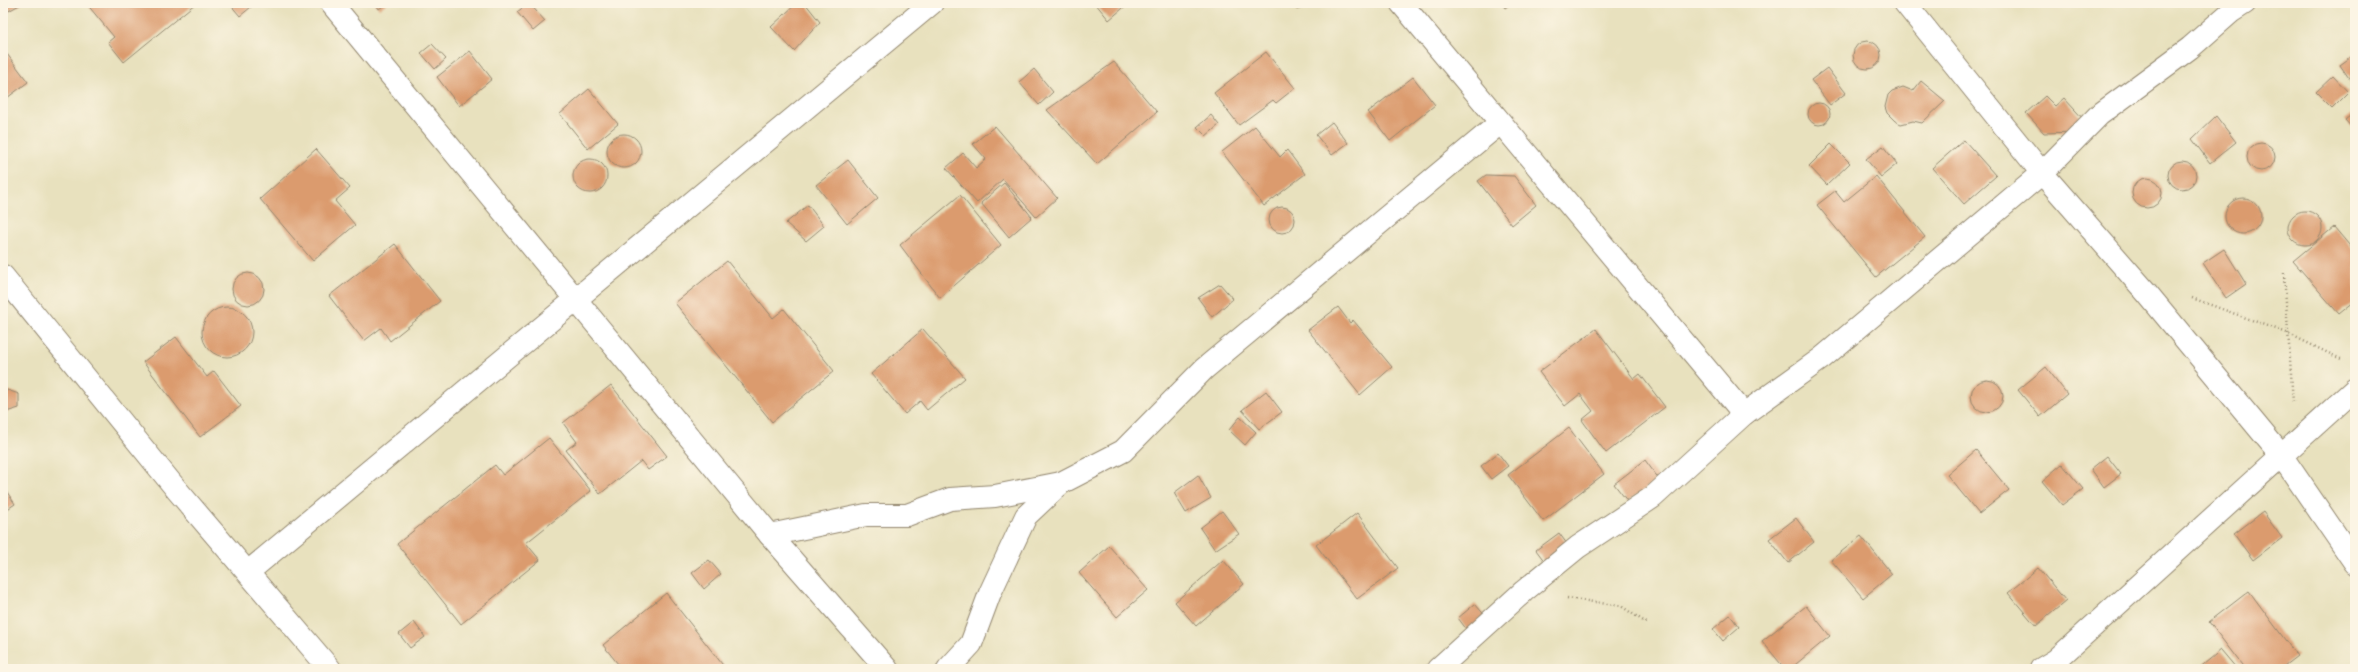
<svg xmlns="http://www.w3.org/2000/svg" width="2358" height="672" font-family="Cardo,serif">
<style>
.building{fill:#db9b6e}
.lines{fill:none;stroke-linecap:round;stroke-linejoin:round}
.minor-casing{stroke:#92866e;stroke-width:24}
.path{stroke:#92866e;stroke-width:2.5;stroke-dasharray:1 3;stroke-linecap:butt}
.minor{stroke:#fff;stroke-width:22}
</style>
<rect width="100%" height="100%" fill="#fcf5e5"/>
<filter id="ink" filterUnits="userSpaceOnUse"><feTurbulence type="fractalNoise" baseFrequency=".025" numOctaves="2"/><feDisplacementMap in="SourceGraphic" scale="8" xChannelSelector="R" yChannelSelector="G"/><feConvolveMatrix kernelMatrix="1 2 1 2 8 2 1 2 1" color-interpolation-filters="sRGB"/></filter>
<filter id="wash" filterUnits="userSpaceOnUse"><feTurbulence type="fractalNoise" baseFrequency=".012" numOctaves="4" result="noise"/><feDisplacementMap in="SourceGraphic" scale="16" xChannelSelector="R" yChannelSelector="G"/><feGaussianBlur stdDeviation="0.9" result="paint"/><feColorMatrix in="noise" values="0 0 0 0 0 0 0 0 0 0 0 0 0 0 0 0 0 1.4 0 .05"/><feComposite in="paint" operator="in"/></filter>
<g filter="url(#wash)">
<rect width="100%" height="100%" fill="#e8e1be"/>
<g id="blocks">
<g class="building">
<path d="M3 3H23L3 14Z"/>
<path d="M86 3H196L124 62 108 42 114 37Z"/>
<path d="M229 3H256L240 16Z"/>
<path d="M375 3H387L379 9Z"/>
<path d="M529 3 545 21 533 31 517 12Z"/>
<path d="M797 3H805L820 22 794 51 771 27Z"/>
<path d="M1095 3H1129L1109 20Z"/>
<path d="M1292 3H1307L1297 10Z"/>
<path d="M1501 3H1512L1505 8Z"/>
<circle cx="1867" cy="55" r="14"/>
<path d="M432 44 446 59 435 69 421 53Z"/>
<path d="M470 51 492 79 459 106 437 77Z"/>
<path d="M1266 52 1295 88 1276 103 1273 100 1239 125 1214 93Z"/>
<path d="M7 54 28 82 3 101V57Z"/>
<path d="M2355 54V87L2340 65Z"/>
<path d="M1114 62 1157 112 1097 164 1047 110Z"/>
<path d="M1827 68 1846 93 1830 105 1811 80Z"/>
<path d="M1034 69 1053 92 1039 105 1019 82Z"/>
<path d="M2333 76 2348 92 2332 108 2316 92Z"/>
<path d="M1413 77 1435 105 1390 141 1368 112Z"/>
<path d="M1921 81 1945 101 1922 123 1913 121 1901 124 1895 121 1887 113 1885 107 1888 95 1892 91 1903 87 1913 91Z"/>
<path d="M589 89 618 124 588 149 560 114Z"/>
<path d="M2045 96 2055 106 2064 98 2086 122 2075 132 2044 133 2026 113Z"/>
<circle cx="1819" cy="114" r="11"/>
<path d="M2355 112V131L2345 120Z"/>
<path d="M1211 115 1219 125 1206 136 1197 127Z"/>
<path d="M2216 116 2236 142 2210 163 2192 139Z"/>
<path d="M1332 122 1348 143 1332 155 1316 135Z"/>
<path d="M995 126 1057 198 1036 217 1003 179 977 203 946 168 963 153 976 168 986 159 973 144Z"/>
<path d="M1255 126 1280 157 1287 150 1305 174 1264 206 1222 152Z"/>
<circle cx="624" cy="151" r="17"/>
<path d="M1964 140 1996 176 1964 204 1932 168Z"/>
<circle cx="2261" cy="157" r="14"/>
<path d="M1831 144 1850 163 1827 185 1809 166Z"/>
<path d="M1883 146 1897 164 1881 177 1866 159Z"/>
<path d="M316 149 350 188 335 201 355 225 313 261 260 199Z"/>
<circle cx="590" cy="176" r="17"/>
<path d="M848 160 878 198 847 224 816 185Z"/>
<circle cx="2182" cy="175" r="14"/>
<path d="M1486 175 1514 176 1536 205 1512 225 1478 181Z"/>
<path d="M1876 176 1925 237 1876 277 1817 205 1835 191 1844 202Z"/>
<circle cx="2147" cy="193" r="15"/>
<path d="M1004 183 1032 217 1009 237 981 203Z"/>
<path d="M960 195 1001 245 940 298 900 245Z"/>
<circle cx="2243" cy="216" r="18"/>
<path d="M808 205 824 226 806 241 786 223Z"/>
<circle cx="1282" cy="220" r="13"/>
<circle cx="2305" cy="228" r="17"/>
<path d="M2334 227 2355 252V301L2339 314 2293 261Z"/>
<path d="M395 244 440 301 390 341 381 328 364 341 329 296Z"/>
<path d="M2224 249 2246 284 2226 298 2203 263Z"/>
<path d="M727 261 773 318 784 309 834 371 772 422 675 303Z"/>
<circle cx="248" cy="289" r="16"/>
<path d="M1220 284 1233 299 1212 317 1198 298Z"/>
<circle cx="227" cy="332" r="25"/>
<path d="M1338 307 1350 323 1353 320 1392 367 1360 395 1308 330Z"/>
<path d="M923 329 965 378 927 410 920 401 905 414 871 374Z"/>
<path d="M1596 329 1634 379 1640 374 1665 407 1606 453 1582 420 1593 411 1580 394 1565 406 1539 372Z"/>
<path d="M176 337 207 377 214 371 241 406 200 437 143 362Z"/>
<path d="M2046 367 2067 394 2040 417 2018 390Z"/>
<circle cx="1987" cy="396" r="16"/>
<path d="M611 385 667 456 648 470 641 461 600 494 566 450 577 442 563 423Z"/>
<path d="M7 390 19 394V408L3 413V394Z"/>
<path d="M1266 391 1282 412 1259 429 1242 410Z"/>
<path d="M1240 417 1256 432 1245 445 1229 430Z"/>
<path d="M1569 428 1604 474 1543 521 1508 475Z"/>
<path d="M549 438 591 491 526 543 540 560 461 624 397 544 495 465 503 475Z"/>
<path d="M1976 450 2009 490 1979 514 1947 475Z"/>
<path d="M1498 453 1508 466 1491 479 1481 466Z"/>
<path d="M2107 456 2121 474 2104 487 2091 469Z"/>
<path d="M1645 460 1659 479 1628 502 1614 484Z"/>
<path d="M2062 464 2083 489 2062 505 2042 481Z"/>
<path d="M1198 475 1211 498 1186 513 1174 493Z"/>
<path d="M3 486 15 504 3 512Z"/>
<path d="M1222 511 1239 534 1215 550 1200 528Z"/>
<path d="M2263 512 2282 538 2253 560 2234 534Z"/>
<path d="M1357 513 1398 568 1357 599 1316 545Z"/>
<path d="M1796 518 1814 542 1788 563 1769 539Z"/>
<path d="M1559 533 1570 548 1548 566 1536 550Z"/>
<path d="M1861 536 1892 574 1863 598 1831 560Z"/>
<path d="M1109 546 1148 590 1117 617 1079 573Z"/>
<path d="M709 560 721 574 704 589 692 573Z"/>
<path d="M1223 560 1244 584 1196 626 1175 602Z"/>
<path d="M2038 568 2066 601 2036 626 2008 593Z"/>
<path d="M2249 591 2297 656 2280 669H2245L2209 622Z"/>
<path d="M666 593 726 669H622L603 645Z"/>
<path d="M1475 604 1488 619 1470 634 1458 618Z"/>
<path d="M1806 606 1830 636 1790 669H1785L1762 641Z"/>
<path d="M1730 615 1739 627 1723 641 1713 629Z"/>
<path d="M414 622 425 637 410 648 399 634Z"/>
<path d="M2221 650 2237 669H2198Z"/>
</g>
</g>
</g>
<g filter="url(#ink)">
<use href="#blocks" fill-opacity="0" stroke="#92866e" stroke-width="1"/>
<g class="lines">
<g class="minor-casing">
<g id="minor">
<path d="M331 3 770 535 887 669"/>
<path d="M1401 3 1744 414"/>
<path d="M1905 3 2042 173 2146 292 2281 455 2355 563"/>
<path d="M3 276 177 490 330 669"/>
<path d="M770 535 866 515H907L950 499 995 496 1061 483"/>
<path d="M248 572 932 3"/>
<path d="M948 669 971 644 990 593 1026 516 1061 483 1123 451 1204 369 1500 123"/>
<path d="M1438 669 1524 591 1578 547 1653 497 1744 414 1822 358 2042 173 2099 115 2190 48 2231 12 2245 3"/>
<path d="M2041 669 2056 660 2355 389"/>
</g>
</g>
<g class="path">
<path d="M2284 273 2293 402"/>
<path d="M2192 298 2287 333 2343 360"/>
<path d="M1567 598 1621 606 1648 624"/>
</g>
<use href="#minor" class="minor"/>
</g>
</g>
<rect width="2358" height="672" fill="none" stroke="#fcf5e5" stroke-width="16"/>
</svg>
